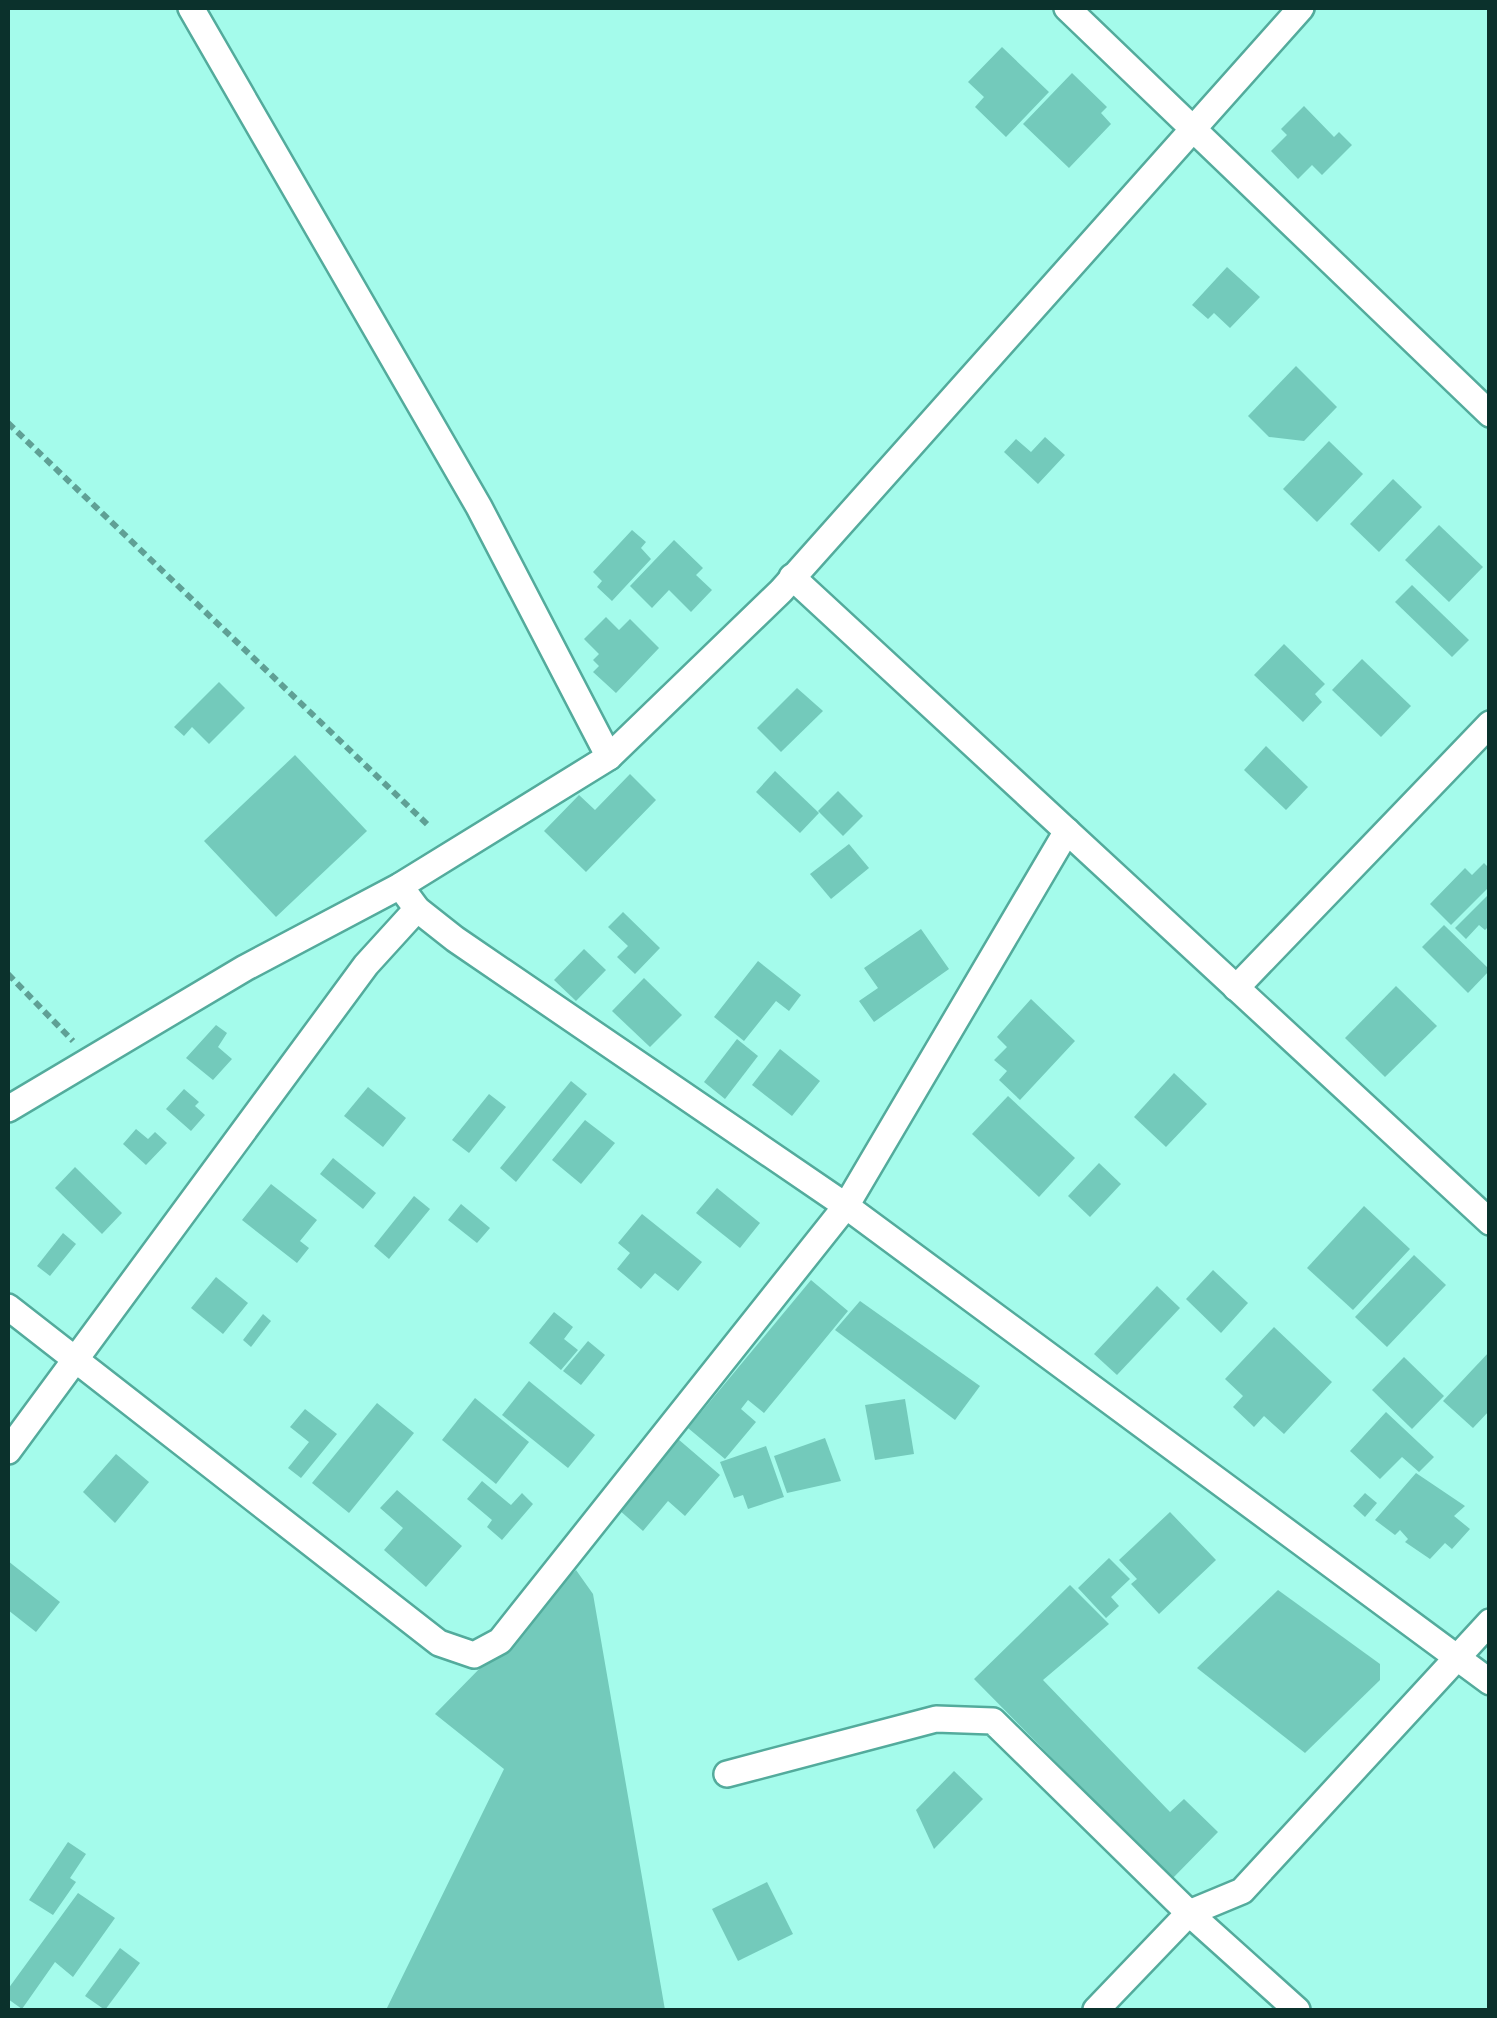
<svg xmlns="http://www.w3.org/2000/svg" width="1497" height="2018" font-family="'Noto Sans',sans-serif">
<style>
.building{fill:#73cabb}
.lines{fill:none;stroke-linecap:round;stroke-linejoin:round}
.minor-casing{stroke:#53ab9c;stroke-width:30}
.path{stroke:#5fa095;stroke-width:6;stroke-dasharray:8 5;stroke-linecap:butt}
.minor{stroke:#fff;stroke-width:25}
</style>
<rect width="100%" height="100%" fill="#a4fbeb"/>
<g class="building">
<path d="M1002 47 1049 92 1006 137 975 107 984 97 968 82Z"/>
<path d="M1072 73 1107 107 1101 113 1111 124 1069 168 1023 124Z"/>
<path d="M1304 106 1334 137 1339 132 1352 145 1322 175 1312 165 1298 179 1271 151 1287 135 1281 129Z"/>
<path d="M1227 267 1260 297 1230 328 1214 313 1208 319 1192 305Z"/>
<path d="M1296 366 1337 407 1304 441 1269 437 1248 416Z"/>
<path d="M1045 437 1065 455 1038 484 1004 452 1016 439 1031 452Z"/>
<path d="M1329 441 1363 474 1317 522 1283 489Z"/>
<path d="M1393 479 1422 507 1379 552 1350 524Z"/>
<path d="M1439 525 1483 567 1449 602 1405 560Z"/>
<path d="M632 530 646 542 641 548 651 559 612 601 597 587 602 581 593 572Z"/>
<path d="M674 540 703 568 696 575 712 590 691 612 669 590 652 608 630 586Z"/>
<path d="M1412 585 1469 640 1452 657 1395 602Z"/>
<path d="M606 617 619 630 630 619 659 648 616 693 593 672 599 666 593 660 599 654 584 639Z"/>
<path d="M1284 644 1325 684 1315 694 1322 702 1303 722 1254 675Z"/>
<path d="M1362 659 1411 706 1381 737 1332 690Z"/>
<path d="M219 682 245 708 209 744 192 727 184 736 174 727Z"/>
<path d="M797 688 823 711 781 752 757 728Z"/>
<path d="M1266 746 1308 787 1286 810 1244 770Z"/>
<path d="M295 755 367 831 276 917 204 841Z"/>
<path d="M775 771 819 813 800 833 756 792Z"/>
<path d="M630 774 656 800 586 872 544 831 579 795 595 810Z"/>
<path d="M838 791 863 816 843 836 818 811Z"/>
<path d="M849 844 869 868 831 899 810 874Z"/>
<path d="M1484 863 1490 869V886L1451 925 1430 904 1465 868 1472 875Z"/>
<path d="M1490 893V925L1485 930 1479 925 1466 939 1455 928Z"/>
<path d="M623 912 660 948 635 974 617 957 628 946 608 927Z"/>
<path d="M1444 925 1490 970 1468 993 1422 947Z"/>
<path d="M921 929 949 969 874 1022 859 1001 878 988 864 968Z"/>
<path d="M584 949 606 970 576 1001 554 980Z"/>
<path d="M758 961 801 995 789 1011 776 1001 744 1041 714 1017Z"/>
<path d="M644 978 682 1015 650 1047 612 1011Z"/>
<path d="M1396 986 1437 1026 1385 1077 1345 1038Z"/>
<path d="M1031 999 1075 1041 1020 1100 999 1080 1007 1071 994 1060 1007 1047 997 1037Z"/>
<path d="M216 1025 227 1033 218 1047 232 1059 213 1080 186 1058Z"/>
<path d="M737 1039 758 1056 725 1099 704 1082Z"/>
<path d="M780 1049 820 1081 792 1116 752 1085Z"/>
<path d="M1174 1073 1207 1104 1166 1147 1134 1117Z"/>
<path d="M571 1081 587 1094 516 1182 500 1168Z"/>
<path d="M368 1087 406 1118 383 1147 344 1116Z"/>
<path d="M184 1089 199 1102 195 1106 205 1115 191 1131 166 1109Z"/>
<path d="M489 1094 506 1107 469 1153 452 1140Z"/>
<path d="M1008 1096 1075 1158 1039 1197 972 1134Z"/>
<path d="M585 1120 615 1143 581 1184 552 1160Z"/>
<path d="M136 1129 148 1139 155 1132 167 1143 146 1165 123 1144Z"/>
<path d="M333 1158 376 1193 363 1209 320 1174Z"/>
<path d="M1099 1163 1121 1184 1090 1217 1068 1196Z"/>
<path d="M75 1167 122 1213 102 1234 55 1188Z"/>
<path d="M271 1184 317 1220 300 1241 309 1248 297 1263 242 1220Z"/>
<path d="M717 1188 760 1223 740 1248 696 1213Z"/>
<path d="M414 1196 430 1209 389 1259 374 1246Z"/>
<path d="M461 1204 490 1228 477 1243 448 1220Z"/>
<path d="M1364 1206 1410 1249 1353 1310 1307 1268Z"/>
<path d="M642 1214 702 1262 678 1291 655 1273 641 1289 617 1269 630 1253 618 1243Z"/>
<path d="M63 1233 76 1244 50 1276 37 1266Z"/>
<path d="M1414 1255 1446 1285 1387 1347 1355 1317Z"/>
<path d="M1213 1270 1248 1303 1221 1333 1186 1299Z"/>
<path d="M216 1277 248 1303 223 1334 191 1308Z"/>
<path d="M811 1280 848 1311 764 1413 748 1400 741 1409 756 1422 725 1459 688 1428Z"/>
<path d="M1157 1286 1180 1308 1117 1375 1094 1354Z"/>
<path d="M860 1301 980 1386 955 1420 835 1330Z"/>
<path d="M554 1312 573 1327 564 1339 578 1350 561 1370 529 1343Z"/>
<path d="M263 1314 271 1321 251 1347 243 1340Z"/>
<path d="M1274 1327 1332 1382 1284 1434 1264 1416 1254 1427 1233 1407 1243 1396 1225 1379Z"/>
<path d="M588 1341 605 1355 581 1385 563 1371Z"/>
<path d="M1490 1351V1410L1473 1428 1443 1401Z"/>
<path d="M1404 1357 1444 1396 1412 1429 1372 1390Z"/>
<path d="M529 1381 595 1435 568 1468 502 1415Z"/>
<path d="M475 1398 529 1442 496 1484 442 1440Z"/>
<path d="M905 1399 914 1454 875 1460 865 1405Z"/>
<path d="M377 1403 414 1433 349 1513 312 1483Z"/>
<path d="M305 1409 337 1434 301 1478 288 1468 309 1442 290 1427Z"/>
<path d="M1386 1412 1434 1457 1419 1472 1402 1457 1380 1479 1350 1451Z"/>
<path d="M825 1438 841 1481 787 1493 774 1456Z"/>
<path d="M678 1439 720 1475 685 1516 668 1501 643 1531 618 1509Z"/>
<path d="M766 1446 784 1497 748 1509 743 1495 734 1498 720 1462Z"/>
<path d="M116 1454 149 1482 115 1523 83 1492Z"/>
<path d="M1416 1473 1465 1506 1454 1516 1470 1529 1452 1549 1445 1543 1430 1559 1405 1542 1408 1539 1400 1530 1395 1535 1375 1520Z"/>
<path d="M482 1481 511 1505 522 1493 533 1504 502 1540 487 1527 492 1520 467 1499Z"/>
<path d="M397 1490 462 1546 426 1587 384 1550 403 1528 380 1508Z"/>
<path d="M1365 1493 1377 1503 1365 1517 1353 1506Z"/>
<path d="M1170 1512 1216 1560 1159 1614 1131 1584 1137 1579 1119 1560Z"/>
<path d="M1109 1558 1130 1579 1111 1597 1119 1606 1106 1618 1078 1588Z"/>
<path d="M8 1561 60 1602 36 1632 8 1610Z"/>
<path d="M576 1570 593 1594 665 2010H386L504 1769 435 1714Z"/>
<path d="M1070 1585 1109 1624 1043 1680 1170 1812 1184 1799 1218 1832 1172 1879 974 1679Z"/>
<path d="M1278 1590 1380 1664V1680L1305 1753 1197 1668Z"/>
<path d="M954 1771 983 1799 934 1849 916 1810Z"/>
<path d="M68 1842 86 1854 70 1878 76 1882 53 1915 29 1900Z"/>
<path d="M767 1882 793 1934 738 1961 712 1909Z"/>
<path d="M78 1893 115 1918 73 1977 55 1962 22 2009 8 1999V1989Z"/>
<path d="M120 1948 140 1963 105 2010 85 1996Z"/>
</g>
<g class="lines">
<g class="minor-casing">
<g id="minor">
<path d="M191 8 479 507 609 757"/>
<path d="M1067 8 1490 414"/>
<path d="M792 577 1490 1222"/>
<path d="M400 886 417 909 455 939 846 1206 1490 1682"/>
<path d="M1236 988 1490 724"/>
<path d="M8 1109 245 968 400 886 609 757 781 591 1301 8"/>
<path d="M8 1307 439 1643 474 1655 500 1641 846 1206 1067 831"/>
<path d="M8 1451 366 965 417 909"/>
<path d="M727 1774 936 1719 993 1721 1189 1913 1297 2010"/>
<path d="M1096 2010 1189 1913 1242 1891 1490 1622"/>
</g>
</g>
<g class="path">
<path d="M8 423 429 826"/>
<path d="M8 974 73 1041"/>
</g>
<use href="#minor" class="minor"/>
</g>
<rect width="1497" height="2018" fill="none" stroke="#0b312c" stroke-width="20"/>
</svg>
